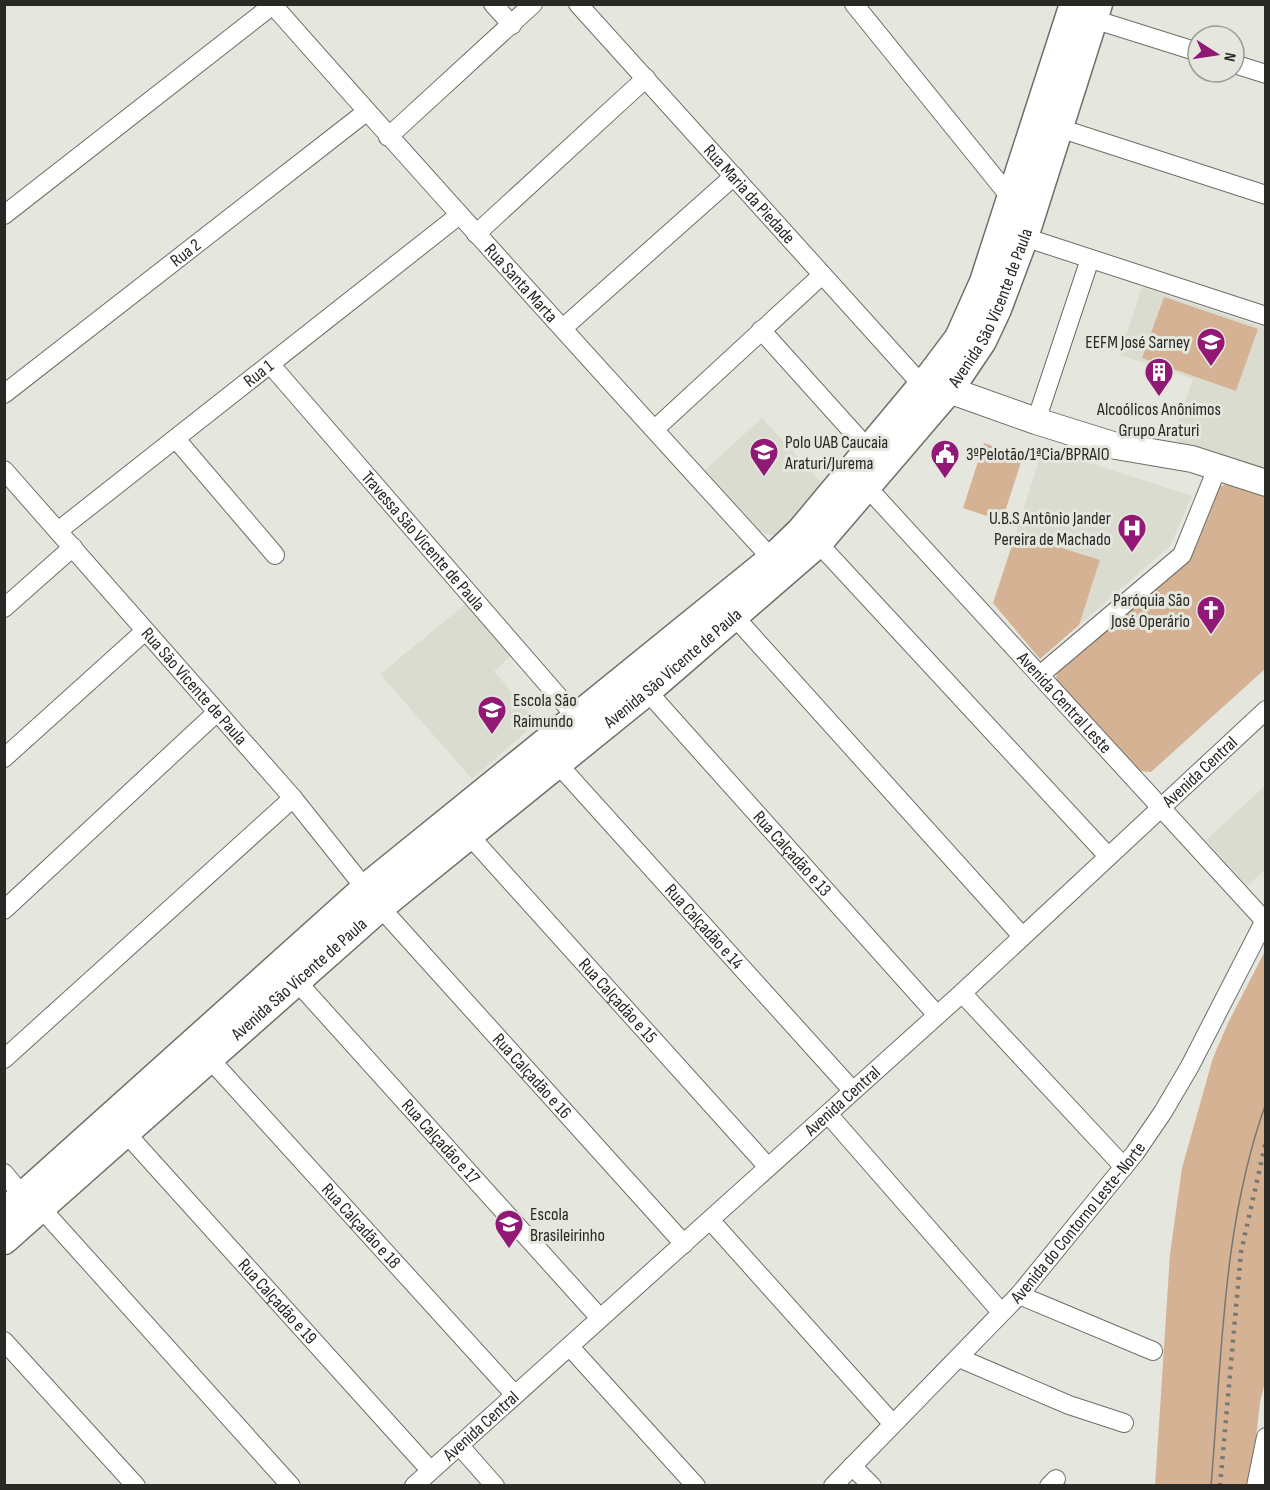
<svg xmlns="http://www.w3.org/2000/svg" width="1270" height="1490" font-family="'Sofia Sans Condensed',sans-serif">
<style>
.built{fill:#d9dcce}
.green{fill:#d5b294}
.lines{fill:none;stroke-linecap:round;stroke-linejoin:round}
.street-casing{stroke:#6d6f68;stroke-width:20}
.secondary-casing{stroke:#6d6f68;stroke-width:28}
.primary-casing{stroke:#6d6f68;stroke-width:31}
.street{stroke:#fff;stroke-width:18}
.secondary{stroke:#fff;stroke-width:26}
.primary{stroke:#fff;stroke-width:28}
.tram{stroke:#777873;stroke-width:1.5}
.rail{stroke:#777873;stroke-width:4.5;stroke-dasharray:3 6;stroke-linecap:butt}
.labels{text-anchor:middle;stroke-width:6;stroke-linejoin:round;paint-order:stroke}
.street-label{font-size:18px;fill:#282825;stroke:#e5e7df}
.poi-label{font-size:18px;fill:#282825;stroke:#e5e7df;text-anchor:start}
</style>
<rect width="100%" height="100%" fill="#e5e7df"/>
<g class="built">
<path d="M1142 287 1265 328V468L1178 442 1173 437 1193 379 1120 355Z"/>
<path d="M762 418 823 484 780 537 761 532 705 470Z"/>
<path d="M1043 448 1192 496 1170 546 1079 625 1100 560 1016 533Z"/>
<path d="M467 603 512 655 494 671 537 722 472 779 380 674Z"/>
<path d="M1264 787 1265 869 1247 886 1206 840Z"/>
</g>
<g class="green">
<path d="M1164 297 1258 329 1236 391 1142 358Z"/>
<path d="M984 443 1023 456 1002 521 963 508Z"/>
<path d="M1229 482 1265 494V669L1151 772 1139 771 1056 682 1057 669 1191 557 1218 488Z"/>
<path d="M1016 533 1100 560 1079 625 1040 659 993 603Z"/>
<path d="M1265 951 1266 1378 1260 1402 1251 1485 1155 1486 1170 1254 1182 1168 1213 1058 1228 1023Z"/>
</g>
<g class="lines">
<g class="street-casing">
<g id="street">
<path id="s1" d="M272 4C437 191 604 375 772 559"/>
<path d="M493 4 512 25"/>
<path id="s2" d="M578 4 922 385"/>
<path d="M854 4 1011 198"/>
<path d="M1093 19 1198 52"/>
<path d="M1234 64 1266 74"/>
<path d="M1059 128 1266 195"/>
<path d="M388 137 533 4"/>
<path d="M4 215 274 4"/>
<path d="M476 234 646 78"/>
<path d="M1024 237 1266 316"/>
<path d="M563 328 734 176"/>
<path d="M761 330 868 449"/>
<path id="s3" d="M270 364 577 718"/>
<path id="s4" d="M4 394 366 112"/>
<path d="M1036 421 1090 259"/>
<path d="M655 429 822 275"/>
<path d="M176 439 275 555"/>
<path id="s5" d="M4 470 293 798 380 907 684 1244"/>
<path id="s6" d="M866 486 1264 920"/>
<path id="s7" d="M58 531 458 216"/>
<path d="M818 543 1107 855"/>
<path d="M4 608 73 547"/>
<path d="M734 616 1022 936"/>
<path d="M1040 675 1182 555 1218 466"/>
<path id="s8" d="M647 691 937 1015"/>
<path d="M4 758 145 631"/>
<path id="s9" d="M557 763 852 1090"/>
<path id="s10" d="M468 834 768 1167"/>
<path d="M4 910 216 713"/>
<path id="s11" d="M291 975 599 1317"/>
<path d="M962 993 1124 1167"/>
<path id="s12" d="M208 1057 515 1395"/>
<path d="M4 1059 293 798"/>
<path d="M828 1114 1001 1312"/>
<path id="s13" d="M125 1132 430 1470"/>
<path d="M4 1173 23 1196"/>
<path d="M41 1208 291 1486"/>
<path d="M711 1221 892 1423"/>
<path d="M1019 1295 1153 1351"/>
<path d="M4 1341 136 1486"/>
<path d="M570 1347 696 1486"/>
<path d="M959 1358 1069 1405 1124 1423"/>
<path d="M459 1445 495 1486"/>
<path d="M852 1466 872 1486"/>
<path id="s14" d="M414 1486 962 993 1266 710"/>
<path id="s15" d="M833 1486 1019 1295 1135 1153 1163 1112 1190 1066 1266 918"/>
<path d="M1049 1486 1056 1479"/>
<path d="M1256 1486 1266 1437"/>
</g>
</g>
<g class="secondary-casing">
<path id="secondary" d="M935 376 949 390 1036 421 1116 446 1192 459 1266 483"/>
</g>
<g class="primary-casing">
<g id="primary">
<path d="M4 1213 366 888 772 559 801 531 932 374 959 338 984 282 1074 4"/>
<path id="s16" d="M4 1240 380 907 647 691 818 543 949 390 982 341 997 309 1024 237 1098 4"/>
</g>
</g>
<use href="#street" class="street"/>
<use href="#secondary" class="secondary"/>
<use href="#primary" class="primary"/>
<path class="tram" d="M1211 1486C1222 1357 1222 1225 1266 1103"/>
<path class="rail" d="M1220 1486 1241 1252 1266 1141"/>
</g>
<defs>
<g id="school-pin" transform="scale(1.5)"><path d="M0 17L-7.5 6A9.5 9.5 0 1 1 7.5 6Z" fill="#911875" stroke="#e5e7df"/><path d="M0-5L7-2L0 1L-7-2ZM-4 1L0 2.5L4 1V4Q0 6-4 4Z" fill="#fff"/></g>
<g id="building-pin" transform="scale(1.5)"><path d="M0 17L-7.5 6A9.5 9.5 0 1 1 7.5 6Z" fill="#911875" stroke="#e5e7df"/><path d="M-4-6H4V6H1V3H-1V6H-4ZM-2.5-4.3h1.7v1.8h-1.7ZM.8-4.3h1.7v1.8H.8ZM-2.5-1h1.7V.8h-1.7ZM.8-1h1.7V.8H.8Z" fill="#fff"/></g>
<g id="university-pin" transform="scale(1.5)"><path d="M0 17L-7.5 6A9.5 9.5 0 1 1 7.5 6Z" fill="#911875" stroke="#e5e7df"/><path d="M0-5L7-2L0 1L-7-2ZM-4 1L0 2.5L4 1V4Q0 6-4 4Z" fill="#fff"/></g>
<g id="civic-pin" transform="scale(1.5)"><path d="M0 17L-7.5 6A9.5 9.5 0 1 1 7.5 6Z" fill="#911875" stroke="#e5e7df"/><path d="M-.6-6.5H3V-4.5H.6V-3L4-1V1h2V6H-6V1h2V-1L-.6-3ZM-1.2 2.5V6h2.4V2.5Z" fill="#fff"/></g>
<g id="hospital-pin" transform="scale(1.5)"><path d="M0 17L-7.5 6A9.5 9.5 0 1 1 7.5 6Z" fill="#911875" stroke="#e5e7df"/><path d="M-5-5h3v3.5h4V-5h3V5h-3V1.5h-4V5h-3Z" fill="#fff"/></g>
<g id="church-pin" transform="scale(1.5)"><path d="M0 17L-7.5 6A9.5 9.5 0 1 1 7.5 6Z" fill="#911875" stroke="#e5e7df"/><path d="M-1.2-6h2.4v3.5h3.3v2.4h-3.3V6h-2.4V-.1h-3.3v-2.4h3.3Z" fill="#fff"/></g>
</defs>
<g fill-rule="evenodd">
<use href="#school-pin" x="1211" y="342"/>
<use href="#building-pin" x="1159" y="372"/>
<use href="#university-pin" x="764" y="452"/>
<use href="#civic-pin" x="945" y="454"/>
<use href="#hospital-pin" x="1132" y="528"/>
<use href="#church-pin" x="1211" y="610"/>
<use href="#school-pin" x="492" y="710"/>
<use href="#school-pin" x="509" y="1224"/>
</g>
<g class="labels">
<g class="street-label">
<text dy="6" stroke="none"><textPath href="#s2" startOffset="256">Rua Maria da Piedade</textPath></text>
<text dy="6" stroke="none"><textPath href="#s4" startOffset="230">Rua 2</textPath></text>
<text dy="6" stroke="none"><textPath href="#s1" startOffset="374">Rua Santa Marta</textPath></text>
<text dy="6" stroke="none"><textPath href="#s16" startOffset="1366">Avenida São Vicente de Paula</textPath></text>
<text dy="6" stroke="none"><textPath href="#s7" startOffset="255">Rua 1</textPath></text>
<text dy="6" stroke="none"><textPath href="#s3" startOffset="234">Travessa São Vicente de Paula</textPath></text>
<text dy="6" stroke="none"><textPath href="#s16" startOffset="880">Avenida São Vicente de Paula</textPath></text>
<text dy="6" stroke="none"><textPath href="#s5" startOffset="288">Rua São Vicente de Paula</textPath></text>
<text dy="6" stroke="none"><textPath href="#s6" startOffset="294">Avenida Central Leste</textPath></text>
<text dy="6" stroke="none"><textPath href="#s14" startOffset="1062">Avenida Central</textPath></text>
<text dy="6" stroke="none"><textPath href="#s8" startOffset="218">Rua Calçadão e 13</textPath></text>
<text dy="6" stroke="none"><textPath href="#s9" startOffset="220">Rua Calçadão e 14</textPath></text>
<text dy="6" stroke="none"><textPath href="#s16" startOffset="394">Avenida São Vicente de Paula</textPath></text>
<text dy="6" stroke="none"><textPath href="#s10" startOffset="224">Rua Calçadão e 15</textPath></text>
<text dy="6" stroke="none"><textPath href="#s5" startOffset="804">Rua Calçadão e 16</textPath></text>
<text dy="6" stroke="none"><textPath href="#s14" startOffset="576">Avenida Central</textPath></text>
<text dy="6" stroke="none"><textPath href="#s11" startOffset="224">Rua Calçadão e 17</textPath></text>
<text dy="6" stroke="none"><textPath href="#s15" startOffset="360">Avenida do Contorno Leste-Norte</textPath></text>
<text dy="6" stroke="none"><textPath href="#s12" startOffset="228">Rua Calçadão e 18</textPath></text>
<text dy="6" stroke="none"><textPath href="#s13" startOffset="228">Rua Calçadão e 19</textPath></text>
<text dy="6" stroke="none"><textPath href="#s14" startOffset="90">Avenida Central</textPath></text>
</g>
<g class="poi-label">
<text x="1190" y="348" text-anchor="end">EEFM José Sarney</text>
<text x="1159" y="415" text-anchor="middle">Alcoólicos Anônimos<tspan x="1159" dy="21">Grupo Araturi</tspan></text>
<text x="785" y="448">Polo UAB Caucaia<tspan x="785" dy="21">Araturi/Jurema</tspan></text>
<text x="966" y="460">3ºPelotão/1ªCia/BPRAIO</text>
<text x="1111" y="524" text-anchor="end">U.B.S Antônio Jander<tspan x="1111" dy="21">Pereira de Machado</tspan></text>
<text x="1190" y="606" text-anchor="end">Paróquia São<tspan x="1190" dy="21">José Operário</tspan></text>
<text x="513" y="706">Escola São<tspan x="513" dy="21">Raimundo</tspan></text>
<text x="530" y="1220">Escola<tspan x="530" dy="21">Brasileirinho</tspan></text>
</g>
</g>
<rect width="1270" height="1490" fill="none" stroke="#282825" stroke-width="12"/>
<g transform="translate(1216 54) rotate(102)"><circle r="28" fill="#e5e7df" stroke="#999b95" stroke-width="1.5"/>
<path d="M0-4.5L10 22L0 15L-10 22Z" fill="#911875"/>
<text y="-9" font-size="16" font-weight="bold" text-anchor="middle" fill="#282825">N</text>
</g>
</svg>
